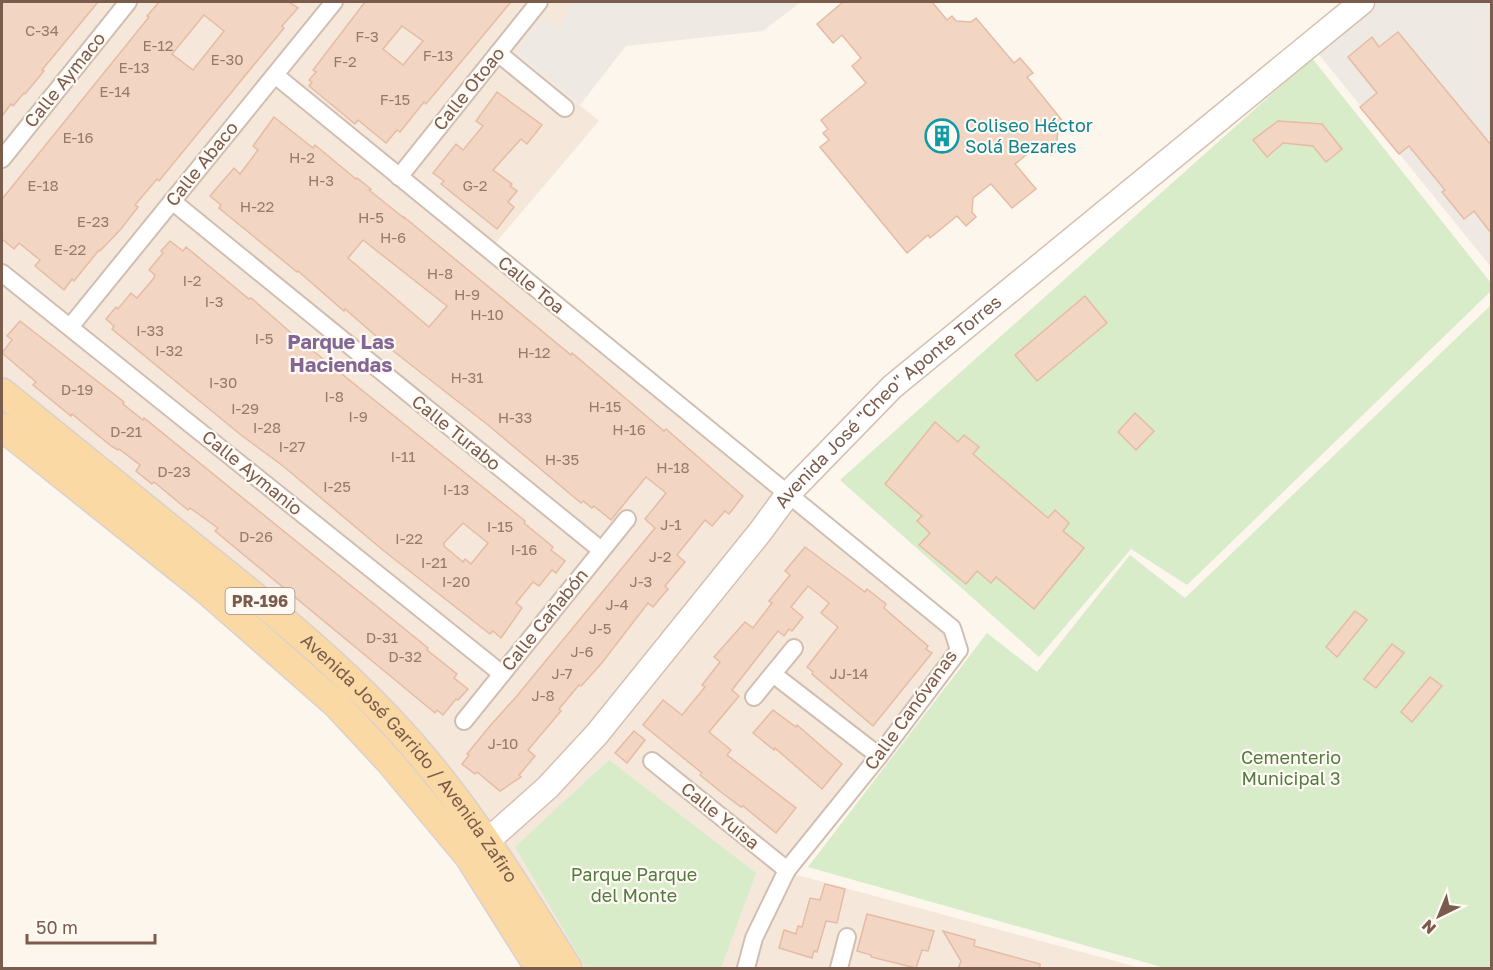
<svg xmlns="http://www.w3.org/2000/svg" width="1493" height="970" font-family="'Golos Text',sans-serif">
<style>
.residential{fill:#f5e8da}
.industrial{fill:#efe9e4}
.green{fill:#d8ecc9}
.building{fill:#f3d5c3;stroke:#e6bba3;stroke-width:1.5;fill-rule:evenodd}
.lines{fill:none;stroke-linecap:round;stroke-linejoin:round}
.street-casing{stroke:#d1beb0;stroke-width:20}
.secondary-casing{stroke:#d6c0b0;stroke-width:27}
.primary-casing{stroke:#dad1cd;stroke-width:30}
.street{stroke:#fff;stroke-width:16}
.secondary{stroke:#fff;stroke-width:24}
.primary{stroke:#fbd9a5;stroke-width:27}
.labels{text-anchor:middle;stroke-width:4.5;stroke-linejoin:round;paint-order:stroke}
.number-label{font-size:15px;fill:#987a6a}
.shield{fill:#fffaf3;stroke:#a28b7f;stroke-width:1.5}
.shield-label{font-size:16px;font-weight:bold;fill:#7a5c4d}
.street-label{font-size:18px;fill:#7a5c4d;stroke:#fffaf3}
.culture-label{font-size:18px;fill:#0d838f;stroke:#fffaf3;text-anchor:start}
.park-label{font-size:18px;fill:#537a41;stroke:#fffaf3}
.neighbourhood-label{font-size:20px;font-weight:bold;fill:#846695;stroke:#fffaf3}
</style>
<rect width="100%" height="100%" fill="#fdf6ec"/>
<path class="residential" d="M2 2H572L574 3 559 26 549 20 538 22 517 49 519 55 599 121 487 253 958 641 786 872 1141 968H570L417 762 331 676 2 402Z"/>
<g class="industrial">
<path d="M572 2H801L763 31 626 46 580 105 519 55 517 49 538 22 549 20 559 25 573 3Z"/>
<path d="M1365 2H1491V267L1312 46Z"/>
</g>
<g class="green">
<path d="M1312 58 1491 283V291L1187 585 1131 549 1039 657 840 480Z"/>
<path d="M1491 305V968H1165L808 867 987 633 1037 672 1130 555 1185 598Z"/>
<path d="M609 760 756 873 721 968H586L515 847Z"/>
</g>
<g class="building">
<path d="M2 2H98L42 70 44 71 25 94 24 93 13 106 11 104 2 116Z"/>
<path d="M159 2H289L298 8 282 26 284 28 159 181 157 179 135 205 138 207 121 229 100 251 99 250 74 281 72 279 64 290 35 266 40 260 19 243 14 249 2 239V199L149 17 147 16ZM204 15 224 31 193 70 172 54Z"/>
<path d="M365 2H511L426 104 424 102 400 132 397 130 386 143 358 120 355 124 309 86 312 82 309 80 316 72 313 70ZM402 26 423 41 403 65 383 49Z"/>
<path d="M843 2H932L947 20 952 16 956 21 971 22 976 18 1014 63 1020 58 1033 73 1027 77 1064 123 1058 128 1057 142 1062 147 1051 155 1046 150H1032L1015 164 1036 189 1012 208 991 184 973 198 972 212 976 217 966 226 957 216 930 238 928 235 907 253 820 147 829 140 823 133 828 129 821 120 866 83 852 66 861 58 842 35 833 43 817 24Z"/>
<path d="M1398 32 1491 145V233L1474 211 1464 219 1442 192 1445 190 1409 146 1399 154 1360 107 1377 93 1348 57 1372 37 1379 47Z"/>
<path d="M497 92 542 125 527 144 521 139 493 170 512 184 510 186 517 191 508 202 514 207 497 229 441 184 444 181 433 173 456 144 463 150 483 126 476 121Z"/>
<path d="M274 117 313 148 315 145 356 179 357 178 371 189 369 190 404 218V217L571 355 572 353 664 431 666 429 743 496 729 514 725 511 712 526 705 520 677 555 685 562 665 586 668 589 653 607 648 603 601 664 581 686 579 685 559 709 561 711 528 750 535 756 519 775 521 777 500 791 477 772 475 774 462 764 469 755 467 754 489 727 516 697 655 528 645 519 666 493 646 477 611 520 594 506 592 508 583 501 581 503 488 425 392 350 345 309 344 311 298 271 297 272 219 208 221 205 210 196 234 168 240 174 258 150 253 146ZM363 240 447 306 429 327 348 258Z"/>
<path d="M1278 121 1322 124 1342 149 1326 162 1313 146 1283 143 1267 157 1253 140Z"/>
<path d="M170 241 183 251 186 247 249 299 251 298 297 338 525 521 524 523 553 547 551 550 565 561 556 573 552 570 539 586 533 582 516 603 522 608 501 638 493 631 490 634 384 551 283 466 241 435 112 329 114 326 106 319 116 307 118 309 131 293 137 298 154 278 155 275 149 270 163 253 161 251ZM463 523 488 543 471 564 465 559 463 562 444 546V543Z"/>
<path d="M1085 296 1107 323 1037 381 1015 355Z"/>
<path d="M20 321 124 402 123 404 143 420 144 418 428 648 427 650 457 674 454 678 468 689 458 700 456 699 443 715 437 710 435 713 215 531 218 528 190 508 188 510 154 482 152 484 136 471 140 465 119 449 118 450 111 446 72 414 71 416 33 385 36 382 2 353 12 340 7 336Z"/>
<path d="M1135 413 1154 431 1136 450 1118 432Z"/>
<path d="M935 422 958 442 964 435 979 447 973 454 1048 518 1055 510 1069 523 1063 531 1084 548 1034 609 996 577 991 583 977 571 966 584 919 545 930 533 917 521 922 516 885 484Z"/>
<path d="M805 547 865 592 867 589 886 604 884 608 928 646 926 649 932 653 873 726 812 674 813 672 807 667 838 627 821 613 829 603 808 586 791 607 803 617 792 631 789 629 784 636 778 631 732 690 739 696 709 732 731 750 727 755 796 808 776 833 743 806 741 807 721 792 700 775 702 773 643 725 663 700 682 715 705 687 702 685 720 662 714 657 745 622 753 628 772 603 769 601 790 575 785 571Z"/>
<path d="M1355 611 1367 620 1337 657 1326 647Z"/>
<path d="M1392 644 1404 653 1376 688 1364 679Z"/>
<path d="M1430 677 1442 686 1412 722 1401 712Z"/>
<path d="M773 710 796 727 797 725 842 764 822 789 775 748 774 750 753 733Z"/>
<path d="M634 731 645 740 627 763 615 753Z"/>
<path d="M825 884 845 889 837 923 826 921 817 952 814 951 812 958 779 948 784 930 796 934 798 926 802 927 810 898 820 900Z"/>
<path d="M867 914 934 931 928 951 922 950 916 968 871 957V955L857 951Z"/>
<path d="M943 931 975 940 974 946 1040 964V969H958L961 961Z"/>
</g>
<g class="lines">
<g class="street-casing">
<g id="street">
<path d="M498 53 565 108"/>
<path d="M275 75 952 628 959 650 879 756 787 870 754 938 746 968"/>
<path d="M2 159 128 2"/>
<path d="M399 177 539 2"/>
<path d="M172 201 601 550"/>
<path d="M2 273 502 674"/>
<path d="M70 327 334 2"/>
<path d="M773 674 879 756"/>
<path d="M754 697 794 648"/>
<path d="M464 721 627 519"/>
<path d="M652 761 787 870"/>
<path d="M839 968 847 937"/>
</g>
</g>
<g class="secondary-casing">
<g id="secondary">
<path id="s1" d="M473 854 548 787 597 734 760 532 788 494 892 387 1362 2"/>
</g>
</g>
<g class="primary-casing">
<g id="primary">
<path id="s2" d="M2 392C68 446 135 500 202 554 280 616 358 680 422 756 478 822 522 895 568 968"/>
<path d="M2 427 206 590 337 705 389 761 469 857 539 968"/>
</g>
</g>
<use href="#street" class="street"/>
<use href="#secondary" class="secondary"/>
<use href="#primary" class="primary"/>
</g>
<defs>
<g id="building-ring" transform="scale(1.725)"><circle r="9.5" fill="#fffaf3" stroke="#0f9aa8" stroke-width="1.5"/><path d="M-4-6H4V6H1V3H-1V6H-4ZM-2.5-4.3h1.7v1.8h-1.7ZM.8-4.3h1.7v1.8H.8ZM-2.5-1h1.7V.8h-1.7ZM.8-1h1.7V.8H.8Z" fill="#0f9aa8"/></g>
</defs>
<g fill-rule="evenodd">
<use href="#building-ring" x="942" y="136"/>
</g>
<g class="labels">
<g class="number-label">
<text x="42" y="36">C-34</text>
<text x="367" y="42">F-3</text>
<text x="158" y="51">E-12</text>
<text x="438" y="61">F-13</text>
<text x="227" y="65">E-30</text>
<text x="345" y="67">F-2</text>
<text x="134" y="73">E-13</text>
<text x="115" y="97">E-14</text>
<text x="395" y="105">F-15</text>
<text x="78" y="143">E-16</text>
<text x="302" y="163">H-2</text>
<text x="321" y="186">H-3</text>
<text x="43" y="191">E-18</text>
<text x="475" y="191">G-2</text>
<text x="257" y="212">H-22</text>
<text x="371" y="223">H-5</text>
<text x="93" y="227">E-23</text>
<text x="393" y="243">H-6</text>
<text x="70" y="255">E-22</text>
<text x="440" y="279">H-8</text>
<text x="192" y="286">I-2</text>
<text x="467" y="300">H-9</text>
<text x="214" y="307">I-3</text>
<text x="487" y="320">H-10</text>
<text x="150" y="336">I-33</text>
<text x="264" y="344">I-5</text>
<text x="169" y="356">I-32</text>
<text x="534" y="358">H-12</text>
<text x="467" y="383">H-31</text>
<text x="223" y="388">I-30</text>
<text x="77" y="395">D-19</text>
<text x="334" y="402">I-8</text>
<text x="605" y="412">H-15</text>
<text x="245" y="414">I-29</text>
<text x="358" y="422">I-9</text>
<text x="515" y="423">H-33</text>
<text x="267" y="433">I-28</text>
<text x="629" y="435">H-16</text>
<text x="126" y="437">D-21</text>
<text x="292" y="452">I-27</text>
<text x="403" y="462">I-11</text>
<text x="562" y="465">H-35</text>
<text x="673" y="473">H-18</text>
<text x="174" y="477">D-23</text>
<text x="337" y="492">I-25</text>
<text x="456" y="495">I-13</text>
<text x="671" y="530">J-1</text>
<text x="500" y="532">I-15</text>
<text x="256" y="542">D-26</text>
<text x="409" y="544">I-22</text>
<text x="524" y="555">I-16</text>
<text x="660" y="562">J-2</text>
<text x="434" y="568">I-21</text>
<text x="456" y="587">I-20</text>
<text x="641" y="587">J-3</text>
<text x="617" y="610">J-4</text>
<text x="600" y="634">J-5</text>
<text x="382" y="643">D-31</text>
<text x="582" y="657">J-6</text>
<text x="405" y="662">D-32</text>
<text x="562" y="679">J-7</text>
<text x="849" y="679">JJ-14</text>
<text x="543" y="701">J-8</text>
<text x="503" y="749">J-10</text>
</g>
<rect class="shield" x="225.5" y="588" width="69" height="26" rx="4.5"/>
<g class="shield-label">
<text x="260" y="607">PR-196</text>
</g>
<g class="street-label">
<text transform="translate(65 80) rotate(-51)" y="6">Calle Aymaco</text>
<text transform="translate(469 89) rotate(-51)" y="6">Calle Otoao</text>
<text transform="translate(202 164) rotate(-51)" y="6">Calle Abaco</text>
<text transform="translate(531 285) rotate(39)" y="6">Calle Toa</text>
<text dy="6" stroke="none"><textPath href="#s1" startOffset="616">Avenida José "Cheo" Aponte Torres</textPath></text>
<text transform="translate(456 433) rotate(39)" y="6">Calle Turabo</text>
<text transform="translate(252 473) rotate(39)" y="6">Calle Aymanio</text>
<text transform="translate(545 620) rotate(-51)" y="6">Calle Cañabón</text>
<text transform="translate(911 710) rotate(-54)" y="6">Calle Canóvanas</text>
<text dy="6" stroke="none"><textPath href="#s2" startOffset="550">Avenida José Garrido / Avenida Zafiro</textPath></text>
<text transform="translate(720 816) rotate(39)" y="6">Calle Yuisa</text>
</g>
<g class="culture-label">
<text x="965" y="132">Coliseo Héctor<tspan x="965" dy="21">Solá Bezares</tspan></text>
</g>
<g class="park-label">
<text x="1291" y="764">Cementerio<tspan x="1291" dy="21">Municipal 3</tspan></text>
<text x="634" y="881">Parque Parque<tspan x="634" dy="21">del Monte</tspan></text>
</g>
<g class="neighbourhood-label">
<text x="341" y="349">Parque Las<tspan x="341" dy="23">Haciendas</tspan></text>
</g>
</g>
<rect width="1493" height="970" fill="none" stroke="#7a5c4d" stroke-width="6"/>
<g transform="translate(1439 916) rotate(223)" stroke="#fffaf3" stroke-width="4.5" paint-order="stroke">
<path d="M0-4.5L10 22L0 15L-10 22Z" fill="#7a5c4d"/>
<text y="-9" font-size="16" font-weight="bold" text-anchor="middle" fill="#7a5c4d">N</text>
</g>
<path d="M27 934v9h128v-9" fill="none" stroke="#7a5c4d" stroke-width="3"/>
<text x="36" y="934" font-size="18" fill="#7a5c4d" stroke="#fffaf3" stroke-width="4.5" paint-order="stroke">50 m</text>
</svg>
